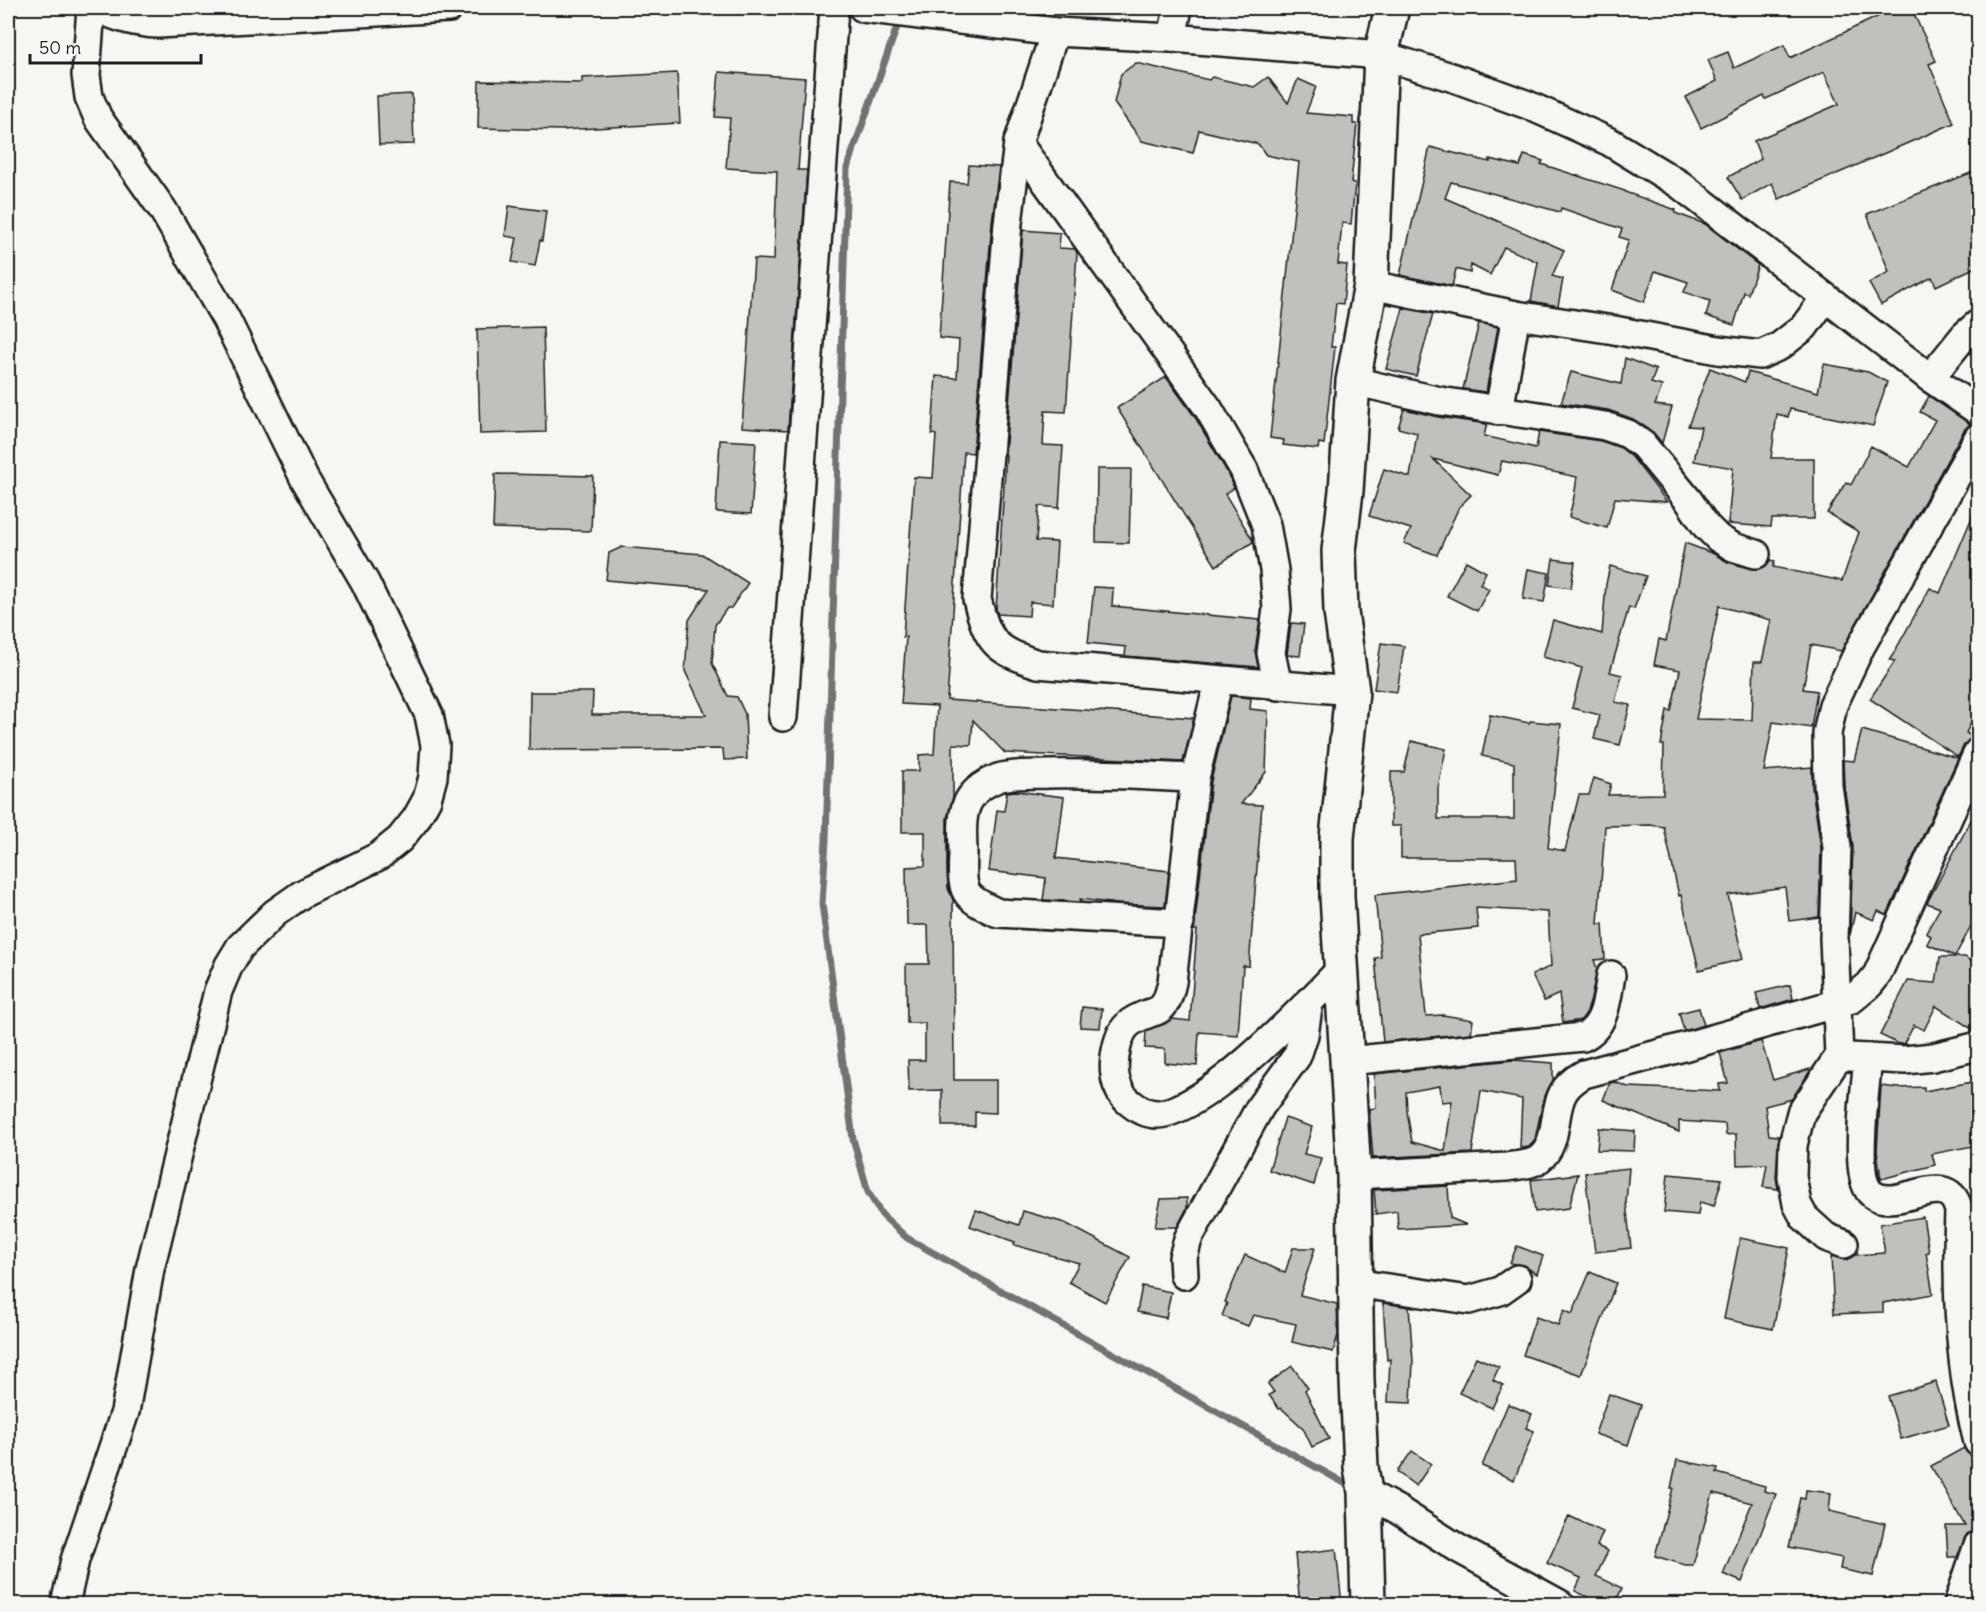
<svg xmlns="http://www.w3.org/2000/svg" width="1986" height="1612" font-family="Delius,sans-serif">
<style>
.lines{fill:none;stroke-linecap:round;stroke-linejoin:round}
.stream{stroke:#727271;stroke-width:7}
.building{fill:#c0c0bd;stroke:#1c1c1c;stroke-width:1.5;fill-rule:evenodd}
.minor-casing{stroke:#1c1c1c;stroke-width:32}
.secondary-casing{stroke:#1c1c1c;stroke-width:38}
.minor{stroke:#f6f6f2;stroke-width:27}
.secondary{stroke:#f6f6f2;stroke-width:33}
</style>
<rect width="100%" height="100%" fill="#f6f6f2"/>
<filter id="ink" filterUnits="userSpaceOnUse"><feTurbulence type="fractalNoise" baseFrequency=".0167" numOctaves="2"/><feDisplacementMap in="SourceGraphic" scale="12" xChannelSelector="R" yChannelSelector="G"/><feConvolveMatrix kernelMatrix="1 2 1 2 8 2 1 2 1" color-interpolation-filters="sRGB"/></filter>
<g filter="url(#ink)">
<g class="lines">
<path class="stream" d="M898 24 847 168 826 840 822 904 853 1139 868 1192 882 1215 907 1238 1346 1484"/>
</g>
<g class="building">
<path d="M1896 8H1911L1936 61 1929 64 1954 123 1779 199 1772 183 1742 200 1728 177 1761 159 1754 141 1839 104 1824 72 1766 99 1764 96 1701 128 1686 97 1717 81 1708 60 1728 52 1734 68 1784 45 1790 58Z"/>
<path d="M1136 63 1209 80 1212 77 1254 87 1268 77 1288 103 1298 79 1316 87 1306 113 1353 117V124H1357L1351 182 1355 183 1351 224 1342 223 1338 264 1347 265 1343 304 1336 303 1331 347H1335L1324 444 1319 443 1318 449 1283 445 1284 440 1270 438 1299 162 1266 155 1258 144 1199 130 1193 153 1142 141 1114 103 1121 74Z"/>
<path d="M719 72 805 78 798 170H807L788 430 742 427 754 259 774 260 777 171 726 168 730 118 715 117Z"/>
<path d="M677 73 680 123 561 130 478 128 479 81 582 83V78Z"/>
<path d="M412 94 414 144 379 145 377 96Z"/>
<path d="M1430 147 1490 162V159L1520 166 1524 155 1543 161 1541 164 1625 191V192L1676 210 1675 213 1705 224 1758 265 1748 294 1744 292 1734 325 1706 316 1710 301 1684 292 1688 282 1655 271 1644 302 1612 290 1629 240 1619 237 1622 229 1561 208 1560 212 1451 182 1445 198 1564 250 1552 276 1563 279 1558 306 1531 301 1538 262 1504 247 1490 275 1471 265 1470 273 1456 269 1452 286 1400 275Z"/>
<path d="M969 165 999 167 992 222 973 453 964 452 947 700 1194 718 1183 762 1005 753 973 720 971 745 953 744V797L947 818V867L948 888 953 900 954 1080H996V1113L975 1112V1126H942V1090L909 1091 908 1060H925V1023H907L906 964H929L928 925H907L906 867 925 866V832H902V771H919V755L934 754 937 706 901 704 906 637H903L914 477 933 478 936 435 932 434 936 376 957 378 959 340 939 338 950 182 967 183Z"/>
<path d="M1978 170V266L1936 286 1932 277 1881 305 1869 283 1889 272 1867 214Z"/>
<path d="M509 206 546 211 542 241 540 240 535 266 512 262 517 238 505 236Z"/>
<path d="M1023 230 1060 233 1059 248 1075 249 1077 253 1066 412 1045 411 1043 445 1063 446 1059 508 1039 506 1036 541 1057 542 1053 604 1030 602 1029 616 998 614 996 610 1006 455H1005Z"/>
<path d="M1403 308 1433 314 1416 376 1386 369Z"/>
<path d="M1479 323 1498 327 1486 392 1463 389Z"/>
<path d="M543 327 546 432 480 434 477 329Z"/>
<path d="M1625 358 1656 370 1651 383 1662 386 1655 405 1672 407 1662 443 1653 432 1633 419 1608 410 1561 403 1571 372 1621 384Z"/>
<path d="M1824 364 1868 372 1887 382 1873 426 1790 409 1788 417 1777 414 1771 458H1814V519H1772L1771 527 1728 524 1733 468 1694 461 1701 427 1688 426 1710 368 1745 382 1748 372 1818 392Z"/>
<path d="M1166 377 1195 417 1230 477 1234 488 1225 494 1252 539 1253 542 1216 566 1117 408Z"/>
<path d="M1929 396 1970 424 1964 430 1841 651 1811 645 1803 689 1817 691 1811 728 1773 722 1764 771 1812 767V788L1821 848 1819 917 1789 921 1785 887 1728 895 1743 959 1699 970 1681 895 1679 896 1664 827 1650 825 1605 826 1598 924H1603L1605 959 1594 960 1597 969 1591 999 1587 1012 1581 1020 1563 1023 1559 994 1544 1001 1532 975 1551 966 1548 912 1476 908 1478 928 1418 934 1426 1016 1443 1015 1473 1020 1471 1033 1383 1042 1375 958 1381 957 1375 895 1517 879 1516 858H1401V826H1391V772H1404L1411 741 1446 749 1438 788V819H1514V763L1482 756 1490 715 1529 723 1530 721 1561 724 1548 848 1565 851 1579 795H1589L1594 778 1611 784 1608 795 1663 794 1664 745H1661L1667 710 1671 711 1680 670 1654 665 1659 639 1666 641 1685 543 1714 554 1728 562 1751 569H1760L1766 566 1770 560 1775 561 1773 567 1842 581 1859 532 1827 513 1846 482 1851 485 1871 446 1909 467 1935 420 1920 412ZM1719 606 1771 620 1762 662H1754L1752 720 1696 719Z"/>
<path d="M1404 409 1438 417 1487 424 1484 436 1536 448 1539 432 1601 441 1621 448 1632 457 1667 502 1615 498 1607 528 1569 517 1574 497 1577 477 1502 461 1498 475 1433 459 1471 495 1459 507 1437 555 1404 543 1411 529 1369 516 1384 469 1410 477 1417 433 1398 428Z"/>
<path d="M720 440 756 442 751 514 716 512Z"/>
<path d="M1097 469H1131L1129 543 1096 542Z"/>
<path d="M495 474 593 476 591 531 493 528Z"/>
<path d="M1978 503V708L1966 733 1973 737 1964 745 1958 757 1870 699 1895 661 1890 660 1930 588 1940 593Z"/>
<path d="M622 547 702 554 748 583 731 608H727L715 625 712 663 728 696 737 697 745 714 747 759 724 760 723 749 529 750 530 692H593L592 715H706L685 671 689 620 709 589 606 580 609 553Z"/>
<path d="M1553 559 1575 562 1571 588 1549 585Z"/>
<path d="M1466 561 1486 572 1480 584 1489 589 1477 611 1447 596Z"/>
<path d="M1610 566 1646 576 1634 609 1629 607 1610 672 1622 675 1615 702 1630 705 1620 745 1594 739 1600 715 1572 708 1582 668 1543 657 1553 620 1602 634 1606 584Z"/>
<path d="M1528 569 1549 573 1544 602 1523 599Z"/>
<path d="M1094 587 1113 588 1112 606 1260 620 1255 651 1258 667 1125 656 1126 647 1088 643Z"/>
<path d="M1291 623 1304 624 1300 656 1287 655Z"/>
<path d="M1381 643 1404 646 1397 692 1374 689Z"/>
<path d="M1231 696 1251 698 1250 709 1268 711 1266 772 1241 804 1262 805 1249 966H1243L1238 1035 1199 1032 1197 1066 1165 1063V1049L1145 1048 1146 1031 1172 1019 1190 1021 1197 930H1194L1211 781Z"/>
<path d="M1862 730 1958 758 1887 915 1878 911 1874 920 1855 912 1850 935 1853 847 1844 785 1843 760 1854 761Z"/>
<path d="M1015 791 1064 797 1056 858 1169 871 1165 906 1118 904 1080 899V902L1043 900 1046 878 989 871 997 810 1004 811 1007 792Z"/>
<path d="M1978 807V914L1955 956 1927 944 1931 936 1926 933 1940 908 1927 903Z"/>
<path d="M1940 957H1965L1978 966V1031H1975L1936 1006 1924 1030 1914 1025 1904 1044H1899L1880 1035 1908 981 1936 983Z"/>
<path d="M1790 985 1793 999 1760 1009 1756 993Z"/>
<path d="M1082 1007 1102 1009 1100 1028 1080 1027Z"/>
<path d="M1699 1008 1704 1025 1684 1031 1679 1013Z"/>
<path d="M1761 1041 1773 1080 1810 1069V1071L1792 1099 1765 1106 1769 1135 1779 1136 1776 1177 1778 1189 1763 1187 1767 1164 1737 1165 1736 1134 1726 1135 1725 1124 1679 1121V1132L1603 1100 1610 1083 1615 1082 1628 1087 1720 1091 1719 1084 1728 1083 1720 1053Z"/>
<path d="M1514 1060 1553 1063V1080L1544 1097 1535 1139 1529 1147 1520 1148 1522 1099 1481 1091 1472 1153 1373 1158 1369 1109 1376 1108 1374 1074ZM1440 1086 1442 1102 1452 1101 1445 1151 1412 1142 1407 1111 1406 1092Z"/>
<path d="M1978 1081V1145L1932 1154 1935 1165 1881 1179 1877 1151 1881 1086 1898 1088 1924 1087V1091Z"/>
<path d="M1285 1118 1312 1127 1304 1154 1321 1158 1314 1185 1269 1170Z"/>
<path d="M1599 1128 1635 1131 1634 1151 1597 1150Z"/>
<path d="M1629 1168 1626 1202 1631 1248 1595 1252 1585 1173Z"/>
<path d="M1578 1174 1569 1208 1535 1212 1531 1180Z"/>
<path d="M1668 1174 1722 1179 1714 1206 1700 1202 1698 1215 1664 1212Z"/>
<path d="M1448 1186 1450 1218 1467 1225 1398 1229 1397 1211 1376 1214 1374 1190Z"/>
<path d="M1187 1198V1208L1177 1227H1155L1161 1199Z"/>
<path d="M976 1210 1019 1225 1023 1211 1065 1223 1130 1257 1105 1302 1069 1282 1079 1263 1014 1245 1015 1242 970 1226Z"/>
<path d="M1923 1217 1929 1252 1926 1253 1933 1294 1883 1303V1312L1834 1314 1831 1256 1846 1260 1855 1255 1885 1253 1880 1224Z"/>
<path d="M1740 1238 1789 1248 1773 1329 1724 1319Z"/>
<path d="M1517 1246 1543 1256 1537 1274 1523 1265 1510 1263Z"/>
<path d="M1293 1248H1315L1300 1295 1337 1304 1338 1335 1333 1352 1292 1342 1296 1324 1253 1315 1248 1326 1222 1316 1227 1303 1225 1302 1245 1255 1285 1273Z"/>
<path d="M1590 1272 1616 1283 1581 1375 1523 1355 1536 1317 1558 1325 1564 1310 1572 1314Z"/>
<path d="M1142 1286 1171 1292 1166 1318 1137 1312Z"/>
<path d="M1383 1303 1409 1307 1413 1362 1411 1403 1388 1402 1390 1359 1387 1360Z"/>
<path d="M1476 1357 1499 1367 1493 1380 1503 1385 1492 1408 1459 1393Z"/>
<path d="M1292 1366 1308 1388 1305 1390 1329 1439 1312 1447 1303 1428 1281 1408 1279 1409 1269 1395 1274 1392 1268 1384Z"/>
<path d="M1936 1382 1949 1425 1901 1439 1888 1396Z"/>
<path d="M1609 1394 1641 1405 1628 1445 1595 1434Z"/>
<path d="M1508 1404 1532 1414 1526 1428 1534 1431 1514 1480 1482 1466Z"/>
<path d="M1964 1448 1967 1453 1973 1457 1978 1467V1511L1975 1513 1976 1530 1967 1534 1957 1557H1948L1946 1526H1965L1931 1466Z"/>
<path d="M1412 1451 1431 1464 1416 1486 1397 1472Z"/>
<path d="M1677 1460 1718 1468 1717 1473 1765 1486 1764 1491 1776 1494 1742 1582 1723 1574 1752 1503 1713 1493 1693 1565H1685L1655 1556 1673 1488H1671Z"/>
<path d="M1806 1490 1831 1493 1829 1511 1885 1524 1873 1576 1840 1569 1842 1558 1789 1547 1800 1498 1805 1499Z"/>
<path d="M1569 1516 1603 1532 1597 1546 1608 1551 1596 1576 1622 1588 1614 1605H1604L1575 1591 1581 1578 1547 1563Z"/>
<path d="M1336 1549 1342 1605H1300L1295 1554Z"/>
</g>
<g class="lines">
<g class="minor-casing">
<g id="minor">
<path d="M98 8C117 18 136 23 158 24L449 8"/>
<path d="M863 8 1055 32 1172 38 1381 55 1454 78 1528 105 1610 142 1679 184 1930 378 1978 411"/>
<path d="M1055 32 1018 143 1008 223 977 599C988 643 995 650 1038 664L1352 691"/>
<path d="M1172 38 1178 8"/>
<path d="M1018 143 1208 408 1244 470 1266 525 1274 570 1277 609 1271 653 1278 686"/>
<path d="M1371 285 1516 315 1614 330 1718 350 1760 355 1780 346 1804 327 1825 298"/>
<path d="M1930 378 1964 336 1978 324"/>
<path d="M1353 381 1440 401 1605 426 1628 434 1643 445 1689 501 1706 526 1718 538 1733 547 1756 554"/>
<path d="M1499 411 1516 315"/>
<path d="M1219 680 1195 778 1172 982C1170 990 1168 1001 1162 1007 1160 1010 1154 1012 1150 1013 1131 1020 1122 1025 1117 1046 1112 1065 1113 1088 1128 1101 1136 1108 1147 1114 1157 1114 1206 1112 1306 1005 1341 969"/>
<path d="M783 717 834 8"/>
<path d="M1180 923 998 913C963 897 961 893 963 854 963 837 960 815 969 800 975 790 987 782 998 778 1013 773 1033 775 1048 774 1098 773 1146 776 1195 778"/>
<path d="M1849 1057 1905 1060 1933 1057 1978 1046"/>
<path d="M1868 1058C1866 1084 1852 1179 1872 1194 1898 1214 1948 1164 1959 1211 1956 1285 1959 1370 1978 1442"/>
<path d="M1348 1061 1583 1037C1606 1027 1607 997 1611 975"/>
<path d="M1354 1175 1507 1167C1517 1165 1531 1165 1539 1159 1559 1144 1552 1113 1563 1093 1568 1084 1575 1079 1584 1074L1680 1048 1852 999 1869 985 1877 975 1978 752"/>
<path d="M1844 1244 1826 1237 1804 1217 1797 1204 1792 1177 1793 1145 1801 1113 1839 1056 1834 938 1837 847 1828 786 1827 734 1833 705 1860 648 1978 438"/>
<path d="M1184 1275 1183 1258 1188 1239 1260 1107 1297 1056 1304 1035 1309 1001"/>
<path d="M1354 1283 1469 1300 1500 1291 1517 1279"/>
<path d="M1365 1492 1398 1510 1459 1549 1560 1604"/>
<path d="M65 1604 75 1560 125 1412 150 1269 218 991 229 965 240 947 275 913 302 894 379 856 400 839 416 819 427 799 433 777 435 745 429 715 365 582 304 478 226 319 163 210 98 118 89 97 86 75 91 8"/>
<path d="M1958 1604 1978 1545"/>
</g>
</g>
<g class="secondary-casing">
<path id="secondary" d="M1368 1604 1365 1492 1361 1467 1357 1381 1354 1175 1337 896V838L1352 691 1341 612 1339 551 1346 491 1353 381 1371 285 1381 55 1392 8"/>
</g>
<use href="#minor" class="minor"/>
<use href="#secondary" class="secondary"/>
</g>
</g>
<rect width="1986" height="1612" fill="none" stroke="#f6f6f2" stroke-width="30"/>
<rect x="15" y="15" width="1956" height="1582" fill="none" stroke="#1c1c1c" stroke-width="2" filter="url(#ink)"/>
<path d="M30 54v9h171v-9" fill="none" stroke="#1c1c1c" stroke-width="3"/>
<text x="39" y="54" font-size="18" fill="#1c1c1c" stroke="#f6f6f2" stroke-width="4.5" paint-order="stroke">50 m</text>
</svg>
